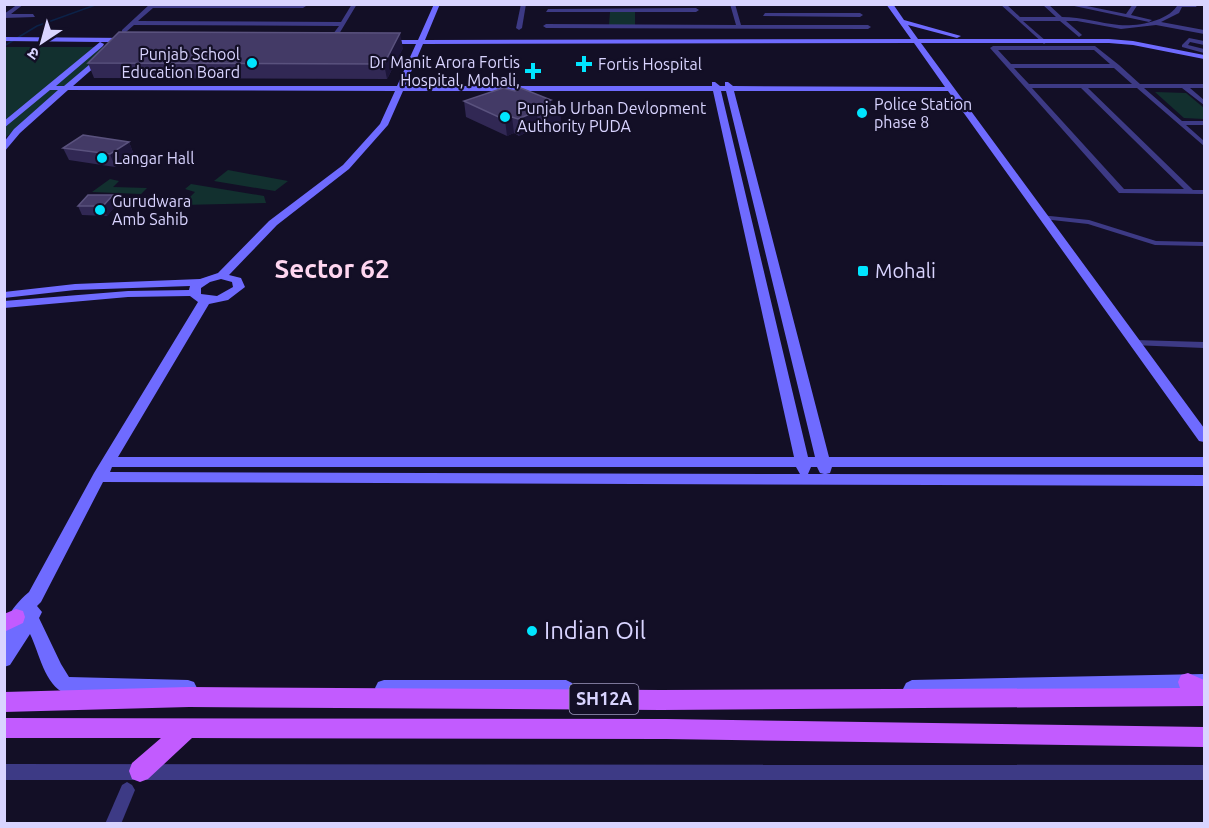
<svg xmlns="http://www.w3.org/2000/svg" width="1209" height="828" font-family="Ubuntu,'Noto Sans Devanagari',sans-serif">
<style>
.green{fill:#12302f}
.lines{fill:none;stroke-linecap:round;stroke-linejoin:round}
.stream{stroke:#0c2248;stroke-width:1.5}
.street{fill:#3d3a85;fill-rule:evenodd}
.secondary{fill:#6f6bff;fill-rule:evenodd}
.primary{fill:#c25bff;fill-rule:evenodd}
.wall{fill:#312854}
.shaded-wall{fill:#1d163a}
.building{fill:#433a66;stroke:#5a527e;stroke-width:1.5}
.poi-dot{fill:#00e5ff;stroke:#130f26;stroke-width:2}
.labels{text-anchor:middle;stroke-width:4.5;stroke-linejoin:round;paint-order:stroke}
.far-poi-label{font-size:16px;fill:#d9d4ff;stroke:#130f26;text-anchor:start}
.shield{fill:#130f26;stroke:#9e99be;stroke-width:1.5}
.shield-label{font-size:18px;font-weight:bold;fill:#d9d4ff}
.poi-label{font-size:20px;fill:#d9d4ff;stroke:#130f26;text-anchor:start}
.near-poi-label{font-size:24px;fill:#d9d4ff;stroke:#130f26;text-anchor:start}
.district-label{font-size:26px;font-weight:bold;fill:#ffd6f0;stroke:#130f26}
</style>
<rect width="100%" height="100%" fill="#130f26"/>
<g class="green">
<path d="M610 12H635V25H609Z"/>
<path d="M5 47H113L5 138Z"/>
<path d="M1155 92 1186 93 1204 108V119L1184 118Z"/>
<path d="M228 170 288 181 275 191 214 181Z"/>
<path d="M110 179 119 181 113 187 147 188 141 194 92 192Z"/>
<path d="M191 184 264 196 266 203 182 205 195 192 185 189Z"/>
</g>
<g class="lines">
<path class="stream" d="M4 46 37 26 98 4"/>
<g class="street">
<path d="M18 4H24L11 14H33L35 17 4 18V14Z"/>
<path d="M150 4H303L306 6 303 8H153L138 21 341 22 352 4H357L339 34 336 36 333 34 339 26 134 25 126 32H122V30Z"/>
<path d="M521 4H526L522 28 519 30 516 28Z"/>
<path d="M730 4H735L741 25H868L871 27 868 29 546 28 543 26 546 24 736 25Z"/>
<path d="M1000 4H1006L1020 17H1056L1042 4H1048L1062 17C1082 17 1099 23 1119 25 1136 27 1170 21 1178 4H1198L1196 7H1182L1179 13 1161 22 1204 30V34L1156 25 1121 29 1077 21H1066L1081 34 1082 35 1079 37 1060 21H1023L1046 41 1047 42 1044 44Z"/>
<path d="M1065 4H1077L1126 14 1133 4H1138L1131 15 1152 20 1149 22Z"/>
<path d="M548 9 696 8 699 10 696 12H546Z"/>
<path d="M765 13H860L863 15 860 17 763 16Z"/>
<path d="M1189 38 1204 41V45L1190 42 1188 45 1204 49V53L1182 47V45Z"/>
<path d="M1095 46 1119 65 1140 84H1204V88H1190L1204 100V105L1182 88H1144L1182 121H1204V125H1186L1204 141V146L1137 88H1088L1193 190H1204V194L1119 193 990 48 993 46ZM998 50H1094L1110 64H1011ZM1014 68H1114L1132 84H1029ZM1032 88H1081L1184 189H1124Z"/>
<path d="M1040 215 1089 220 1156 241 1204 242V246L1155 245 1088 224 1043 219 1039 217Z"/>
<path d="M1135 340 1204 342V348L1132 345 1130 343Z"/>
<path d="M4 764 1204 765V780H4Z"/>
<path d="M127 782 132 785 135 790 121 824H105L122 785Z"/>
</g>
<g class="secondary">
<path d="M434 4H440L425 40 911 39 886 4H893L904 20 961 36 957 38 908 25 918 39H1109L1133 41 1204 55V59L1133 45 1109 43H921L1204 428V442L1199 441 948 91H734L829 457H1204V467H832L830 473 826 474 1204 475V486L103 482 41 602 37 606 42 612 39 618 61 664 69 677 188 680 194 682 197 688 194 694 188 696 65 693C45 686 39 652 30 634L10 665 4 667C4 631 0 617 29 592L94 473 198 302 190 296 128 297 4 308V301L128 291 189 290 190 286 75 290 4 298V292L75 284 200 279 218 273 269 221 343 165 380 124 395 91 68 90 20 133 4 152V142L14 129 58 90H50L4 128V121L100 42 4 41V37L130 38 134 40 130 42H100L104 44 103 46 56 86H64L102 54H105V58L73 86H397L416 44H383L379 42 383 40H418ZM914 43 945 87 733 86 728 82H725V86H720L715 82H712V86H405L423 44ZM403 91H713L794 457H118L209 304 228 300 245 287 241 278 229 275 277 225 349 169 388 125ZM721 91H726L815 457H808ZM221 279 232 282 233 287 217 296 201 294V288L210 282ZM112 467H796L800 474 110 472ZM811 467H817L820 473 824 474H808Z"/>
<path d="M1204 674V690L912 698 906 695 903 689 906 683 912 680Z"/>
<path d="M384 680H566L572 683 575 689 572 695 566 698 384 696 378 694 375 688 378 682Z"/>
</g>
<g class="primary">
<path d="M16 609 23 611 25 617 23 623 4 632V614Z"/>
<path d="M1188 673 1204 680V706L661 710 189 707 4 712V692L189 687 661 690 1180 688 1178 682 1181 675Z"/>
<path d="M4 718 666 719 1204 727V747L666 739 192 738 148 779 140 782 132 779 129 771 132 763 161 738H4Z"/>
</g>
</g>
<g class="wall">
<path d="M935 4H982V5Z"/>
<path d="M403 48 387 79 94 78 88 63Z"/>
<path d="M551 100V104L561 108V125L547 131 538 127 519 136 514 133 507 136 466 117 464 101Z"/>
<path d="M129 142 134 155 115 167 69 160 63 148Z"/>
<path d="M113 195 117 204 107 216 82 215 78 206Z"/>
</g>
<g class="shaded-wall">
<path d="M400 33 403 48 387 79 384 64Z"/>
<path d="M551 100V112L561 108V125L547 131 546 102Z"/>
<path d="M537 111 538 127 519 136 518 119Z"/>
<path d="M512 117 514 133 507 136 505 120Z"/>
<path d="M129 142 134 155 115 167 110 154Z"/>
<path d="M113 195 117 204 107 216 103 206Z"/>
</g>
<g class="building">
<path d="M119 32 400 33 384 64 88 63Z"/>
<path d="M503 88 515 91 521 88 551 100 546 102 561 108 546 115 537 111 518 119 512 117 505 120 464 101Z"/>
<path d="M83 135 129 142 110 154 63 148Z"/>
<path d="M88 195H113L103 206H78Z"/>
</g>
<g class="poi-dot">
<circle cx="252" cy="63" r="6"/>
<path d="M581 55h6v6h6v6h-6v6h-6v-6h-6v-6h6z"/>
<path d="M530 62h6v6h6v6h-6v6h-6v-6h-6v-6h6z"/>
<circle cx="862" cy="113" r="6"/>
<circle cx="505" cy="117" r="6"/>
<circle cx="102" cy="158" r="6"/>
<circle cx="100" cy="210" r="6"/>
<rect x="857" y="265" width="12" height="12" rx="3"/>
<circle cx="532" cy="631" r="6"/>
</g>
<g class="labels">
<g class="far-poi-label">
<text x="240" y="60" text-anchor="end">Punjab School<tspan x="240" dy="18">Education Board</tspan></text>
<text x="520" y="68" text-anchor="end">Dr Manit Arora Fortis<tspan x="520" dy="18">Hospital, Mohali,</tspan></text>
<text x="598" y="70">Fortis Hospital</text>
<text x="874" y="110">Police Station<tspan x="874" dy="18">phase 8</tspan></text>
<text x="517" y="114">Punjab Urban Devlopment<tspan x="517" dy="18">Authority PUDA</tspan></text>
<text x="114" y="164">Langar Hall</text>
<text x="112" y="207">Gurudwara<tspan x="112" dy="18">Amb Sahib</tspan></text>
</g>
<rect class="shield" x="569.5" y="684" width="69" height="30" rx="4.5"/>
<g class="shield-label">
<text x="604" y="705">SH12A</text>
</g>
<g class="poi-label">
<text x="875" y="278">Mohali</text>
</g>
<g class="near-poi-label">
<text x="544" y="639">Indian Oil</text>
</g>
<g class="district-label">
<text x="332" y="278">Sector 62</text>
</g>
</g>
<rect width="1209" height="828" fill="none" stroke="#d9d4ff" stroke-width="12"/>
<g transform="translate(42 42) rotate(216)" stroke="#130f26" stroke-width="4.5" paint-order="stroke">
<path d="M0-4.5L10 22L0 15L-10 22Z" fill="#d9d4ff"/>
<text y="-9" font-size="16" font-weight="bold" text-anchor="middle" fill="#d9d4ff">उ</text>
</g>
</svg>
